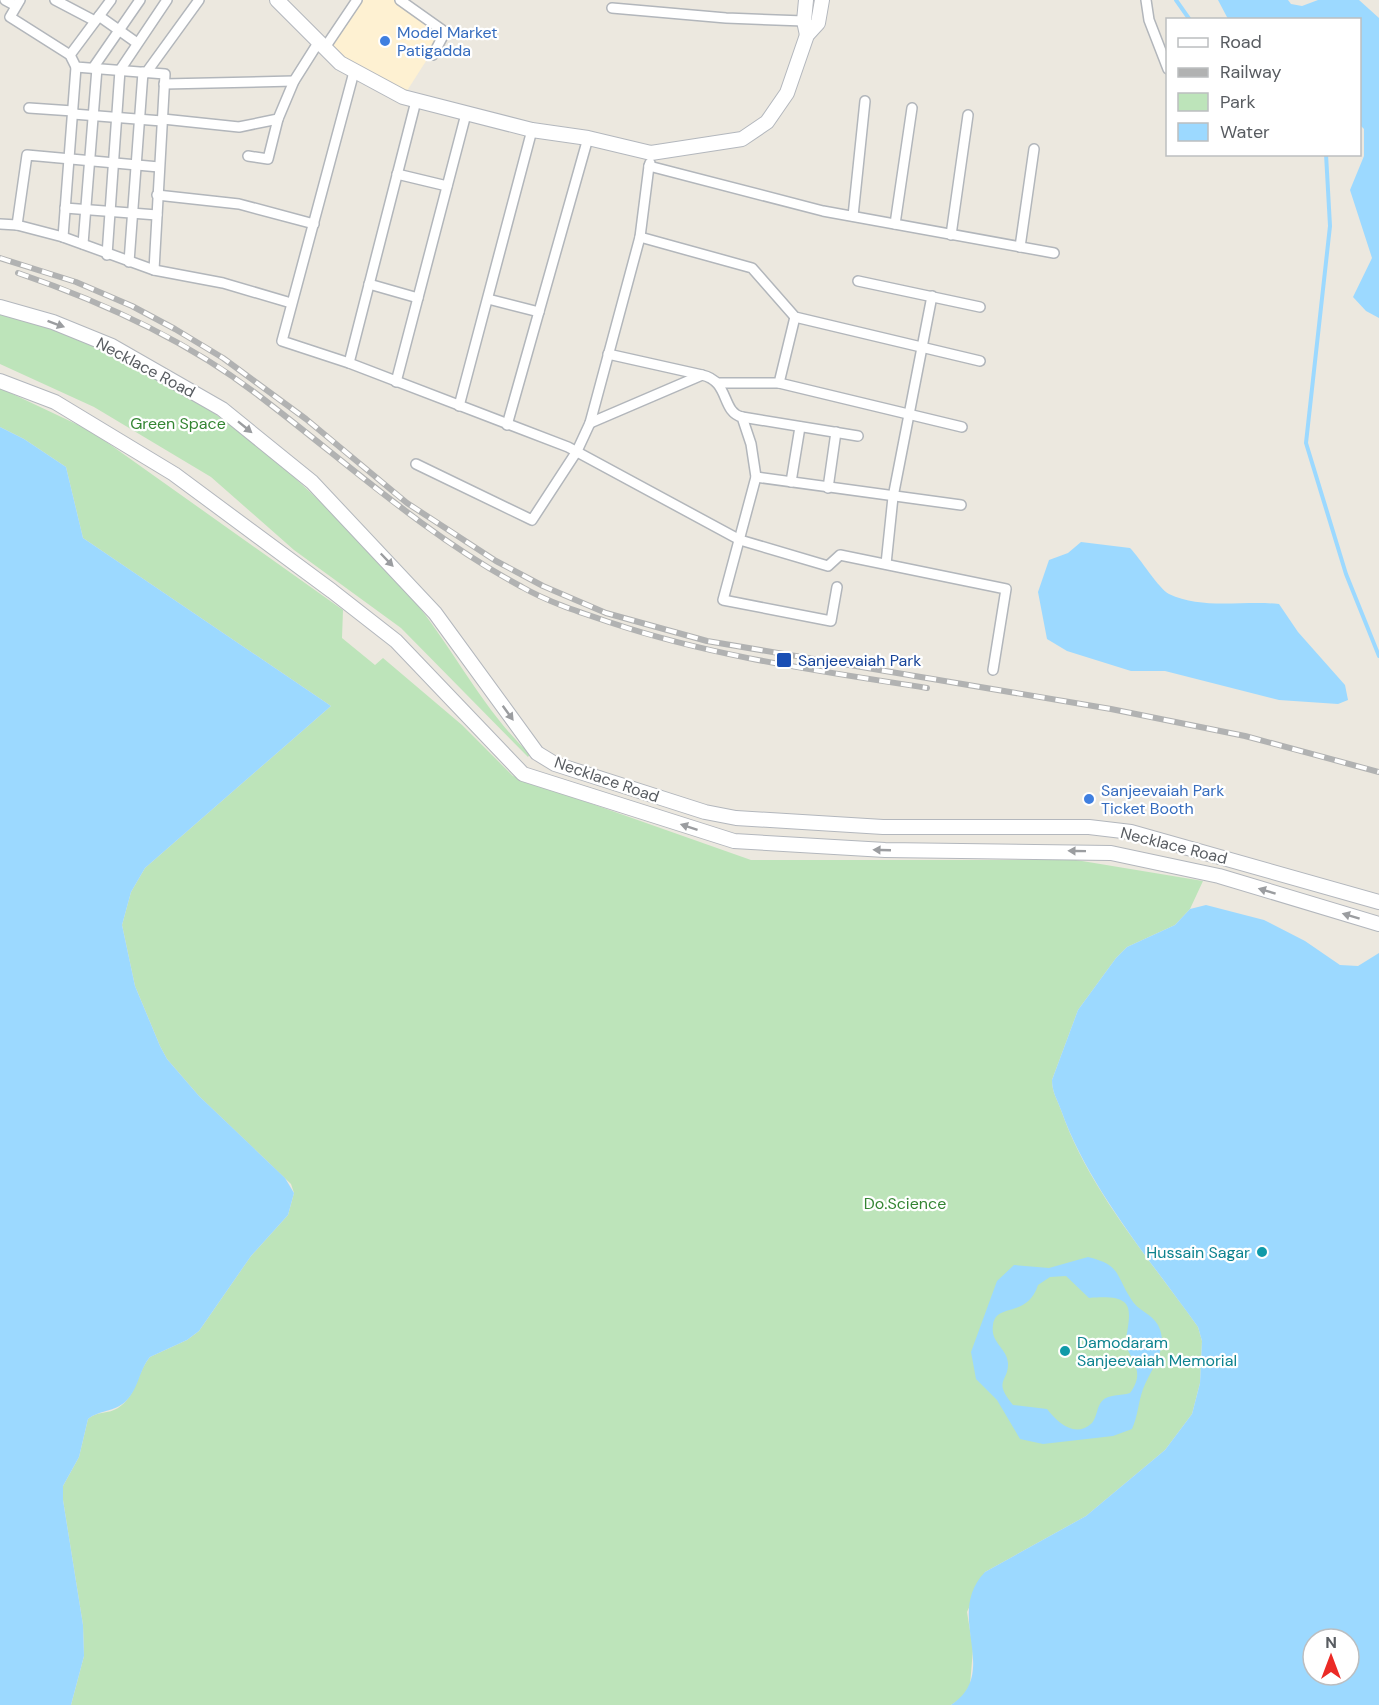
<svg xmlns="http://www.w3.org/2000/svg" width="1379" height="1705" font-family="'DM Sans',sans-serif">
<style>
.commercial{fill:#fef1d2}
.green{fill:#bde4ba}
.water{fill:#9cd9ff;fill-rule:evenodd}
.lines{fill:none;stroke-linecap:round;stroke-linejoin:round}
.stream{stroke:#9cd9ff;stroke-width:4}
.street-casing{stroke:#b2b6bb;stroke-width:12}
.secondary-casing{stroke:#b3b7bd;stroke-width:16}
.street{stroke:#fff;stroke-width:9}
.secondary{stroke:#fff;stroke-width:14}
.rail-casing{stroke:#b1b2b2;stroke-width:6}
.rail{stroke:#fff;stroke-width:4;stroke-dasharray:11;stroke-linecap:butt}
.oneway{fill:#9b9da0}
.shop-dot{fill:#3f7fe0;stroke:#fff;stroke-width:2}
.transit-dot{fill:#1a4fb4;stroke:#fff;stroke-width:2}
.culture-dot{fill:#0f9aa8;stroke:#fff;stroke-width:2}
.labels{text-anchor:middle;stroke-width:4.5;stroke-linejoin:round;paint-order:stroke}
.shop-label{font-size:16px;fill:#366cbe;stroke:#fff;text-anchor:start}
.street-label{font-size:16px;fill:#585c61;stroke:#fff}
.park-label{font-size:16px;fill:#348533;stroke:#fff}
.transit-label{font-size:16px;fill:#164399;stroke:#fff;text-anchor:start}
.culture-label{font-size:16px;fill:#0d838f;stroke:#fff;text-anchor:end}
</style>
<rect width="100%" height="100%" fill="#ece8df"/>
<path class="commercial" d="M359 0H397L444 33 403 97 325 50Z"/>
<g class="green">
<path d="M0 311C149 354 259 434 364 546 380 563 398 580 413 599 452 647 486 714 530 754L528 757 401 628 294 550 211 477 94 407 0 364Z"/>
<path d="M0 388 91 431 343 610 342 638 375 665 383 658 462 725 513 776 751 860H1076L1203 881 1190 909 1175 925 1127 947 1116 958 1078 1010 1052 1080C1052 1092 1057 1099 1061 1110 1088 1189 1150 1259 1198 1327L1202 1341 1200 1383 1192 1414 1165 1450 1086 1516 985 1572 967 1612 973 1649 970 1685 965 1696 951 1705H71L84 1656 83 1625 63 1500V1486L79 1457 88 1419C97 1411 109 1414 118 1408 137 1396 137 1372 150 1357L187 1340 199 1331 251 1256 288 1215 294 1193 291 1184 199 1096 167 1059 160 1046 135 986 122 925 131 892 145 868 331 706 83 538 66 467 24 439 0 427Z"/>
</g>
<g class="water">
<path d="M1218 0H1288L1291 4 1302 6 1318 0H1359L1379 18V318L1366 311 1353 297 1372 258 1350 190 1364 156V129L1360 125V20L1228 19Z"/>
<path d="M0 427 24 439 66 467 83 538 331 706 145 868 131 892 122 925 135 986 160 1046 167 1059 199 1096 285 1178 294 1193 288 1215 251 1256 199 1331 187 1340 150 1357C139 1370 139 1388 126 1401 115 1412 99 1410 88 1419L79 1457 63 1486V1500L83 1625 84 1656 71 1705H0Z"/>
<path d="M1081 542 1130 548C1140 558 1159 589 1169 594 1202 610 1244 600 1279 604L1298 632 1345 685 1348 700 1338 704 1279 700 1165 671H1131L1067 651 1047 639 1038 592 1049 560 1068 553Z"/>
<path d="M1206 905 1264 920 1305 941 1340 965 1358 966 1379 953V1705H951C1002 1671 943 1616 985 1572L1086 1516 1165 1450 1192 1414 1200 1383 1202 1341 1198 1327C1151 1261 1088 1187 1061 1110 1057 1099 1052 1092 1052 1080L1078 1010 1116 958 1127 947 1175 925 1190 909ZM1313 1639H1349V1675H1313Z"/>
<path d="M1088 1257C1121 1265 1115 1274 1131 1299 1137 1310 1152 1314 1158 1325 1170 1348 1151 1368 1143 1389 1138 1403 1138 1416 1132 1429L1113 1436 1043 1444 1020 1439 997 1400 976 1379 971 1352 997 1281 1014 1265 1049 1268ZM1066 1276 1089 1298C1137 1294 1131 1308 1125 1345 1135 1364 1144 1374 1130 1393 1121 1396 1108 1394 1102 1401 1097 1406 1097 1417 1092 1423 1075 1439 1057 1422 1047 1409L1013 1405C992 1380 1009 1382 1008 1363 1007 1348 990 1343 993 1325 996 1302 1027 1319 1038 1285L1050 1277Z"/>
</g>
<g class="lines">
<g class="stream">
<path d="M1176 0 1190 20"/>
<path d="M1326 154 1330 226 1306 443 1346 574 1379 656"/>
</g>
<g class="street-casing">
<g id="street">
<path d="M5 0 16 6"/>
<path d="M20 0 10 17 70 55 76 67 165 74 154 270"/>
<path d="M55 0 95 21"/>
<path d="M400 0 445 32 433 55"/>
<path d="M1146 0 1149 20 1168 69"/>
<path d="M612 8 726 18 804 21"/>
<path d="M99 16 137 43"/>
<path d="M324 49 357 0"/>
<path d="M70 55 111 0"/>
<path d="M93 68 140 0"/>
<path d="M354 72 282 341 349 363 568 447 740 540 828 566 840 555 1006 589 993 670"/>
<path d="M146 73 199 0"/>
<path d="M164 84 294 81"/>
<path d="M29 108 73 111"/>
<path d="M73 114 162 121"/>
<path d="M163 119 239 127 278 119 294 81 318 43"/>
<path d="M248 156 268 159 278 119"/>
<path d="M650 163 649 166 823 211 1054 253"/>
<path d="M397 174 447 186"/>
<path d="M157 195 239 204 314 224"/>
<path d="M65 208 157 215"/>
<path d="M853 216 865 101"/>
<path d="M0 224 17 225 63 237 154 270 223 283 291 303"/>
<path d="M895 224 912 108"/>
<path d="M17 225 27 155 159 167"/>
<path d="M951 235 968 115"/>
<path d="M63 237 76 67"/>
<path d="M640 237 752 268 795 317 980 361"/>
<path d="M83 244 97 68"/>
<path d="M1020 247 1034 149"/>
<path d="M107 255 120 70 167 0"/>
<path d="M129 262 143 72"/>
<path d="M858 281 980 307"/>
<path d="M369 284 418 298"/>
<path d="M488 299 539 312"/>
<path d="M608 354 702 375"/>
<path d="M349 363 416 101"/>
<path d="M396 382 466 114"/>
<path d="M719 383H779L795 317"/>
<path d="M779 383 962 427"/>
<path d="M459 406 532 130"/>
<path d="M742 417 858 436"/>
<path d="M590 423 702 375C730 381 721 412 742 417L751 444 756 477 723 600 831 621 837 587"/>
<path d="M507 425 588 138"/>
<path d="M416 464 532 520 577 451 590 423 640 237 649 166"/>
<path d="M756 477 961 505"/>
<path d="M791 482 800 427"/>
<path d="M828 488 836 432"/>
<path d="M886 564 893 497 932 296"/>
</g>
</g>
<g class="secondary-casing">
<g id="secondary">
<path d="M277 0 340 63 403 97 532 130 588 138 651 153 742 139 767 122 787 93 807 35 818 23 822 0"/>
<path d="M806 0 804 21 807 35"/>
<path d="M0 307 53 322 112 346 222 409 312 482 435 613 537 753 555 764 705 812 736 818 883 827H1089L1131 832 1379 902"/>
<path d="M0 381 55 402 174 474 332 591 396 641 523 774 734 841 885 850 1111 853 1219 876 1379 924"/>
</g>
</g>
<use href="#street" class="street"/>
<use href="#secondary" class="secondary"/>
<g class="rail-casing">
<g id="rail">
<path d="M0 258 76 282 132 306 175 329 223 358 306 419 407 503 496 561 543 586 606 613 707 641 1111 709 1245 736 1379 772"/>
<path d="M18 273C103 302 186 340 258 395 345 461 425 535 522 587 550 603 582 613 612 623 714 657 821 671 927 688"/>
</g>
</g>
<use href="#rail" class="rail"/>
</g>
<defs><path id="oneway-solid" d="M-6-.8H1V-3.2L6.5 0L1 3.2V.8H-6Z" transform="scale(1.5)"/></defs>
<g class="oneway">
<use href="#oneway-solid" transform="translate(56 324) rotate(20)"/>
<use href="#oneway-solid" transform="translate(245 427) rotate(39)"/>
<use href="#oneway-solid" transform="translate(387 560) rotate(46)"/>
<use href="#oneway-solid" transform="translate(508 713) rotate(54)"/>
<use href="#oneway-solid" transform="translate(689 827) rotate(-162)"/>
<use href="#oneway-solid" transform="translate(882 850) rotate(-178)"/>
<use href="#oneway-solid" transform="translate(1077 851) rotate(-179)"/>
<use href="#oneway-solid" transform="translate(1267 891) rotate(-163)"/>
<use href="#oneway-solid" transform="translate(1351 916) rotate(-163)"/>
</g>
<g class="shop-dot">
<circle cx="385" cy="41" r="6"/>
<circle cx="1089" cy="799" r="6"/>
</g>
<rect class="transit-dot" x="776" y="652" width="16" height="16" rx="3"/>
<g class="culture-dot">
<circle cx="1262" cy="1252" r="6"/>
<circle cx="1065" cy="1351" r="6"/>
</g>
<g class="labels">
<g class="shop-label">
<text x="397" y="38">Model Market<tspan x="397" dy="18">Patigadda</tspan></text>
<text x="1101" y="796">Sanjeevaiah Park<tspan x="1101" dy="18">Ticket Booth</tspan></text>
</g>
<g class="street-label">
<text transform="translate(146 367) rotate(28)" y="6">Necklace Road</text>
<text transform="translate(607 779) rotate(19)" y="6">Necklace Road</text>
<text transform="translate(1174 845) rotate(14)" y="6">Necklace Road</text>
</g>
<g class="park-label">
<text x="178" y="429">Green Space</text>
<text x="905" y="1209">Do.Science</text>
</g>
<g class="transit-label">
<text x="798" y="666">Sanjeevaiah Park</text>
</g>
<g class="culture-label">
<text x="1250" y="1258">Hussain Sagar</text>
<text x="1077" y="1348" text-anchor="start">Damodaram<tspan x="1077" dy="18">Sanjeevaiah Memorial</tspan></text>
</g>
</g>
<rect x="1166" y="18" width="195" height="138" fill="#ffffff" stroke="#bcbec0" stroke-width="1.5"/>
<rect x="1178" y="38" width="30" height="9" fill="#ffffff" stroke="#bcbec0" stroke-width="1.5"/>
<text x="1220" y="48" font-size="18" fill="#585c61">Road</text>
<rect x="1178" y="68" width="30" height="9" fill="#b1b2b2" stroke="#bcbec0" stroke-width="1.5"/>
<text x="1220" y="78" font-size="18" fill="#585c61">Railway</text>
<rect x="1178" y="93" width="30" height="18" fill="#bde4ba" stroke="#bcbec0" stroke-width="1.5"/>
<text x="1220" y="108" font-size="18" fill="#585c61">Park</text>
<rect x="1178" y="123" width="30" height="18" fill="#9cd9ff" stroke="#bcbec0" stroke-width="1.5"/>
<text x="1220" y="138" font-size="18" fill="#585c61">Water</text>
<g transform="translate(1331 1657)"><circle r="28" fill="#ffffff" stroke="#bcbec0" stroke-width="1.5"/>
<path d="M0-4.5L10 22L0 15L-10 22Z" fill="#eb2a26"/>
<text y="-9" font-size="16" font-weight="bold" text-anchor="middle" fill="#585c61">N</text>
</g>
</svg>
